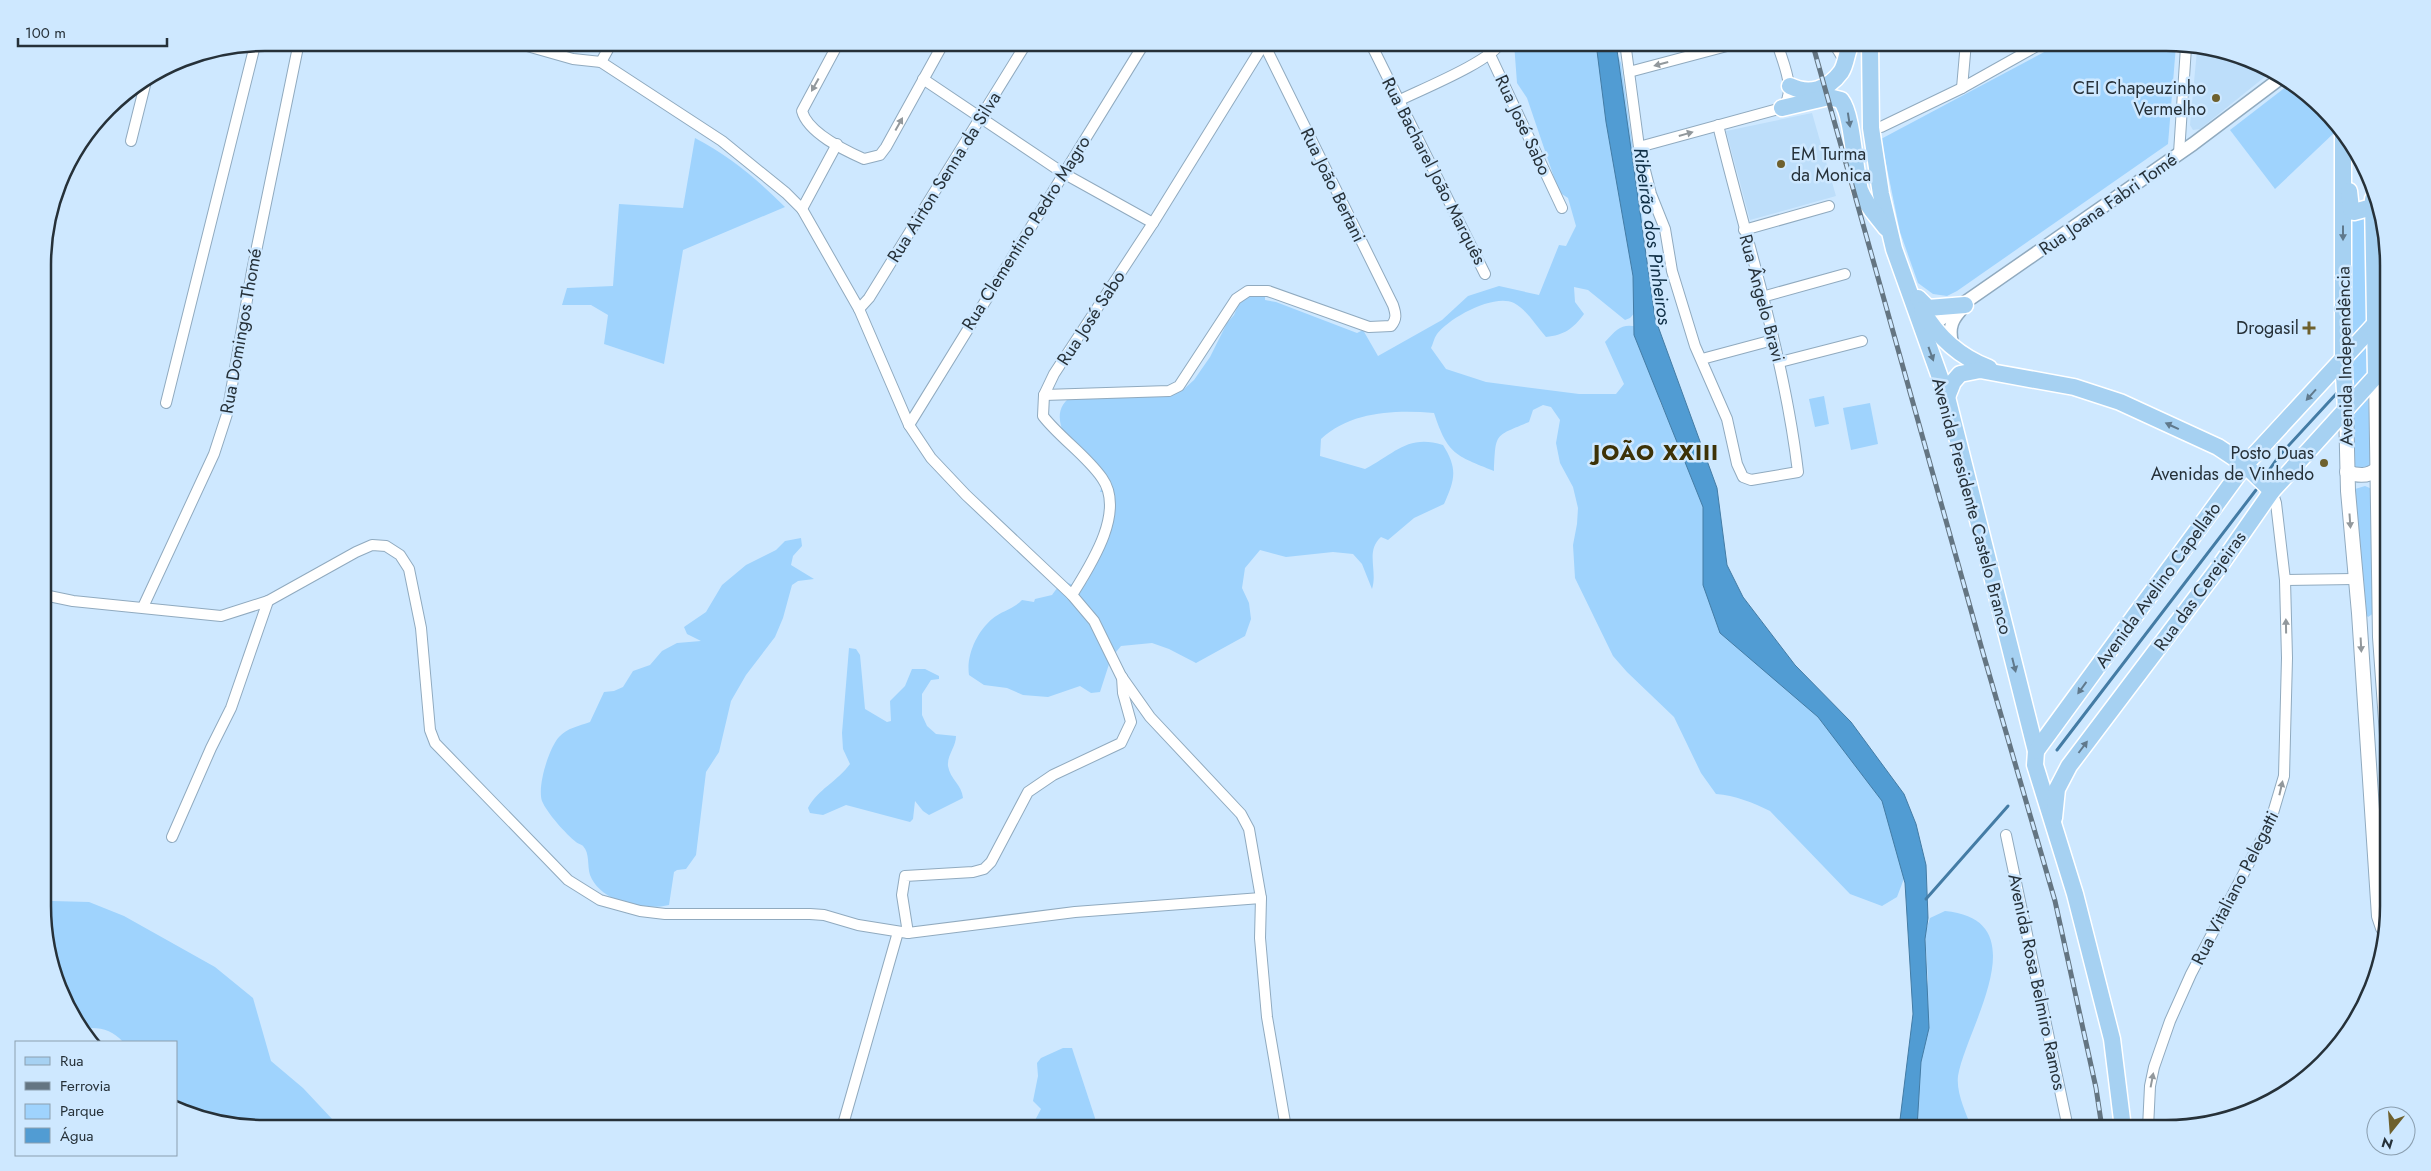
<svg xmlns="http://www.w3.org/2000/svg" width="2431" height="1171" font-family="Jost,sans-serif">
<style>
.built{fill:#bddefa}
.green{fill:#9fd3fd}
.water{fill:#519cd3;stroke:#447ca5}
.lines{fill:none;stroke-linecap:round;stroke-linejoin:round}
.stream{stroke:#447ca5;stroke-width:3}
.minor-casing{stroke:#90aabf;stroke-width:12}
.tertiary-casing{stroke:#90aabf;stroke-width:15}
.secondary-casing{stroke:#90aabf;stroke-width:16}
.primary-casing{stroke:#fff;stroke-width:19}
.minor{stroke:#fff;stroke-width:10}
.tertiary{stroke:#fff;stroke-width:12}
.secondary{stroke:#fff;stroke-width:14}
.primary{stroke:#a6d1f2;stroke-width:16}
.rail-casing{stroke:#647582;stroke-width:5}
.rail{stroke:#cee8ff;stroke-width:3;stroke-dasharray:9;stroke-linecap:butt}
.oneway{fill:#92989c}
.oneway2{fill:#60798c}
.poi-dot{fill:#6e602d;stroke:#cee8ff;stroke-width:2}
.labels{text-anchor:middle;stroke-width:5;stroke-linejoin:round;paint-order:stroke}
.poi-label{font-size:18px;fill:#263139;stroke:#cee8ff;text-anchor:end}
.street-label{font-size:18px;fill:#263139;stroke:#cee8ff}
.water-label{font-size:19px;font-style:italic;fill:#0f2f46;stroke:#cee8ff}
.district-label{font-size:22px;font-weight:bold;letter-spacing:1px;fill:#3d3207;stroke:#cee8ff}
.rim{fill:none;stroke:#263139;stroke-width:2.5}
</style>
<rect width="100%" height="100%" fill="#cee8ff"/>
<g class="built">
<path d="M2197 50 2264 65 2272 71 2200 129 2193 130 2190 125Z"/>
<path d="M1812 113 1836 196 1750 220 1726 131Z"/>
</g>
<g class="green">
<path d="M2166 42 2176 45 2168 144 1957 291 1947 296 1933 294 1918 283 1900 232 1881 139 2061 43Z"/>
<path d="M1514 43H1612L1621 63 1643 222 1644 303 1630 318 1625 320 1588 290 1574 287 1575 302 1584 314C1573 329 1564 335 1546 337 1536 326 1527 310 1514 303 1494 293 1449 318 1437 334 1434 338 1433 344 1431 348L1446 369 1486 382 1579 394H1616L1624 384 1605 342C1619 326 1624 322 1645 329L1660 402 1709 510 1728 595 1889 778 1908 868 1897 897 1882 906 1850 894 1770 811C1753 803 1735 795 1716 794L1701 773 1674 717 1627 672 1613 656 1575 578 1573 545 1577 524 1578 508 1573 487 1560 463 1556 443 1560 420 1551 407 1543 405 1533 410 1529 422C1494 437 1496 432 1494 471 1455 455 1448 455 1434 413 1395 410 1352 411 1321 439L1320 456 1365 469C1395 454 1407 434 1443 445 1458 469 1455 479 1444 504L1414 518 1388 540 1381 537C1365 551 1378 571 1372 589L1362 564 1353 554 1333 552 1286 557 1260 550 1245 568 1242 588 1249 603 1251 619 1245 636 1196 663 1169 649 1152 643 1121 646 1111 658 1100 692 1091 693 1080 686 1048 697 1023 695 1007 688 984 685 969 675C966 655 977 632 992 619 1001 611 1014 609 1022 600L1034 602 1035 599 1052 595 1063 580C1072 585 1078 589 1087 582L1109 535 1108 492H1100L1103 484C1084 461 1035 417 1075 394L1162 393 1184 389 1194 380 1210 357 1227 323 1234 315 1239 303 1246 294 1265 296V300L1276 302 1357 333 1363 330 1378 356 1442 320 1468 296 1499 286 1539 295 1559 245 1566 246 1576 226 1568 198 1559 192 1527 98 1517 83Z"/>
<path d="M2291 83 2313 98 2333 121 2334 133 2275 189 2230 130Z"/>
<path d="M695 138C730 156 758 180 785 207L683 250 664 364 604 344 608 315 591 305H562L567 288 613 286 619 204 683 208Z"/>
<path d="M2369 214V321L2353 338 2351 336V216Z"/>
<path d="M2367 347 2368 375 2352 392 2351 363Z"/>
<path d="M1824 396 1829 424 1815 427 1809 399Z"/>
<path d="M2368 397 2372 463 2369 468H2351V415Z"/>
<path d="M1870 403 1878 444 1851 450 1843 408Z"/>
<path d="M2365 486 2372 489 2374 613 2368 617 2366 615 2353 493 2355 489Z"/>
<path d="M801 538 802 546 793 556 791 565 814 579 798 581 792 585 783 618 775 637 746 675 731 701 719 752 706 772 696 855 686 869 677 870 674 872 669 905C644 911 601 903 590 875 587 866 590 853 583 846 582 845 577 843 576 842 566 834 547 813 542 801 537 786 549 748 559 737 567 728 579 726 590 722L604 692 614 691 623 687 633 671 650 665 662 651 677 643 701 641 687 634 684 627 706 612 722 585 746 565 776 550 785 541Z"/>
<path d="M849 648 856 649 860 655 865 709 887 722 891 721 890 701 905 686 912 669H925L939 676V679L931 680 922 694V715L927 726 936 734 956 736C956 747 947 755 948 766 950 779 962 785 963 798L929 815 923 811 915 801 913 819 910 822 846 805 823 815 810 813 808 808C817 790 838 781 850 764L843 749 842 733Z"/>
<path d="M44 874 48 878 52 901 89 902 124 916 215 967 253 998 271 1061 303 1088 333 1120 344 1128H265L176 1108V1042H123C112 1029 97 1026 81 1029L59 991 44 935Z"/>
<path d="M1945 911C2040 920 1966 1028 1958 1076 1956 1092 1966 1114 1972 1128H1899L1915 1080 1928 980 1925 933 1930 918Z"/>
<path d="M1063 1048H1072L1095 1118 1093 1128H1031L1041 1109 1033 1101 1038 1076 1037 1063 1041 1058Z"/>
</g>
<path class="water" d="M1596 43H1616L1655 318 1717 488 1727 565 1743 597 1795 665 1851 722 1904 794 1916 824 1926 865 1928 918 1925 939 1929 1028 1921 1062 1917 1128H1899L1913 1014 1905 883 1882 801 1818 717 1720 633 1703 585V507L1634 335 1633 276 1606 122Z"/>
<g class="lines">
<g class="stream">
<path d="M2267 473 2279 456 2337 393"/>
<path d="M2057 750 2256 490"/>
<path d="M1926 899 2008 806"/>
</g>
<g class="minor-casing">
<g id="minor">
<path d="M513 42 573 59 601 62 722 141 786 193 802 209 859 309 909 425 931 458 966 495 1072 595 1094 621 1121 676 1150 717 1241 814 1249 829 1261 898 1260 938 1267 1017 1286 1128"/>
<path d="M839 42 802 111C808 133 844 150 864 159L880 155 886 147 944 42"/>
<path d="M1370 42 1485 274"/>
<path d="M1484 42 1562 208"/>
<path d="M1625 42 1639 147 1651 194 1665 229 1672 271 1695 346 1727 419 1737 464 1743 477 1751 480 1798 472C1784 354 1746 240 1718 125"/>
<path d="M1833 42 1845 62"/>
<path d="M601 62 612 42"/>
<path d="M1629 72 1742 42"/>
<path d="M923 79 1063 173 1153 223"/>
<path d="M1962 88 1966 42"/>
<path d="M1398 101C1420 90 1492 61 1501 42"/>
<path d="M1871 128 1881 127 1962 88 2044 42"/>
<path d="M131 141 146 81"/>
<path d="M1639 147 1782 108C1798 91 1782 62 1777 42"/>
<path d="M2179 153 2186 47"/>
<path d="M802 209 837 144"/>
<path d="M1744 230 1829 206"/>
<path d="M1762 297 1845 274"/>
<path d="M859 309 869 298 1027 42"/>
<path d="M1702 359 1773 340"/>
<path d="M1780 362 1862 341"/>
<path d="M1044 395 1169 391 1179 386 1236 299 1248 291H1268L1369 327 1391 326C1397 319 1396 314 1393 305L1264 44"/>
<path d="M166 403 255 45"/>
<path d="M909 425 1145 42"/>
<path d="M2285 580 2354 579"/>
<path d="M44 595 73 601 221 616 268 601 356 552 372 545 386 546 400 555 409 569 421 628 430 730 435 743 568 880 600 900 640 911 665 914H810L824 915 858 925 908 933 1075 912 1261 898"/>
<path d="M1072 595C1090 566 1126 512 1102 478 1086 455 1060 438 1043 416L1044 395 1054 374 1153 223 1265 42"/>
<path d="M143 607 214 454 227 414 252 271 299 42"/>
<path d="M2006 835 2068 1128"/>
<path d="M172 837 211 748 231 708 268 601"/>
<path d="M908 933 902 895 905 876 973 872 984 869 991 862 1028 792 1053 775 1121 743 1131 722 1123 693 1122 677"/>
<path d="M842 1128 898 932"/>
<path d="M2148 1128 2150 1086 2154 1067 2170 1021 2191 974 2270 823 2284 776 2287 658 2285 580 2276 503 2272 491"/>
</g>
</g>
<g class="tertiary-casing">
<g id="tertiary">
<path d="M2376 323 2387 312"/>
<path d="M1931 326 2193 144 2282 77"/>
<path d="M1953 348C1949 332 1949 323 1960 311"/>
<path d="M2376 376 2387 365"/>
</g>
</g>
<g class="secondary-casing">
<g id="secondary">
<path d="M2376 376 2380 637 2388 749"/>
<path d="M2346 409 2348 491 2359 613 2379 916 2383 928"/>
<path d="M2347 472C2358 476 2368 477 2377 469"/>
</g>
</g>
<g class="primary-casing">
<g id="primary">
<path d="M1870 42 1871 128 1881 194 1894 249 1947 397 2036 751 2035 765 2075 894 2112 1039 2123 1128"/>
<path d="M1790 86C1809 95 1828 90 1841 72 1847 63 1846 51 1852 42"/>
<path d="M1782 108 1829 97 1841 100C1853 115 1854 167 1860 190 1865 204 1877 216 1886 228"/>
<path d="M2343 132V358L2346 409"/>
<path d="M2349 191 2351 209 2354 212 2372 207"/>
<path d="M1918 298 1928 308 1965 305"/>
<path d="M1922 310C1937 336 1960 357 1989 368"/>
<path d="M1947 397 1953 382 1960 374 1980 370 2074 387 2120 402 2218 447 2245 465 2272 491"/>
<path d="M2036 751 2245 465 2376 323"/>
<path d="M2054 818 2057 789 2069 766 2217 570 2272 491 2376 376 2373 199"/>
</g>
</g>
<use href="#minor" class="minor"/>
<use href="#tertiary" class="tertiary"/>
<use href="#secondary" class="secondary"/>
<use href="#primary" class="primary"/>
<g class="rail-casing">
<path id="rail" d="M1812 42 1983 653 2055 901 2096 1088 2102 1128"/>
</g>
<use href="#rail" class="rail"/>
</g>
<defs><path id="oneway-solid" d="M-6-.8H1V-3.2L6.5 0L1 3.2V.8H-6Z" transform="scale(1.25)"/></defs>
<g class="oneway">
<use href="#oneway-solid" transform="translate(1661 64) rotate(165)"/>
<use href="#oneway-solid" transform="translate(815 85) rotate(119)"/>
<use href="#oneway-solid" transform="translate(899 124) rotate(-61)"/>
<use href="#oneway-solid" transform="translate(1686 134) rotate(-16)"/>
<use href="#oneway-solid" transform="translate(2350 521) rotate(86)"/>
<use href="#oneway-solid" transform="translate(2286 626) rotate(-91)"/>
<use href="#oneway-solid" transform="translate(2361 645) rotate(87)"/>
<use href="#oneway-solid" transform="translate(2281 788) rotate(-77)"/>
<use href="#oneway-solid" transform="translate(2152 1080) rotate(-79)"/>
</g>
<g class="oneway2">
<use href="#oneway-solid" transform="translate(1849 120) rotate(81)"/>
<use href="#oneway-solid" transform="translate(2343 233) rotate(90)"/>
<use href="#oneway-solid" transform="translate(1931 354) rotate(70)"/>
<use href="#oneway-solid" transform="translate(2311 395) rotate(132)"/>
<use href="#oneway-solid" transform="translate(2172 426) rotate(-155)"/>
<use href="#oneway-solid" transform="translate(2014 665) rotate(76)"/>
<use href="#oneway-solid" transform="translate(2082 688) rotate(126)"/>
<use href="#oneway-solid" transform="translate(2083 747) rotate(-53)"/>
</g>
<g class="poi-dot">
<circle cx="2216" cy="98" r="5"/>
<circle cx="1781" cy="164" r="5"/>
<path d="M2306.5 320.5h5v5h5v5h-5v5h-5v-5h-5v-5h5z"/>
<circle cx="2324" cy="463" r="5"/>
</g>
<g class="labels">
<g class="poi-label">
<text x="2206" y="94">CEI Chapeuzinho<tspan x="2206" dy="21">Vermelho</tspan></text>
<text x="1791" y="160" text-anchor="start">EM Turma<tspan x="1791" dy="21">da Monica</tspan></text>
<text x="2299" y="334">Drogasil</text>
<text x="2314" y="459">Posto Duas<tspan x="2314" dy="21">Avenidas de Vinhedo</tspan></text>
</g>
<g class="street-label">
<text transform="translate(1523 125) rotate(65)" y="6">Rua José Sabo</text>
<text transform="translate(1434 171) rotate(63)" y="6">Rua Bacharel João Marquês</text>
<text transform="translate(944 177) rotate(-58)" y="6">Rua Airton Senna da Silva</text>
<text transform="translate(1333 185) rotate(64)" y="6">Rua João Bertani</text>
<text transform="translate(2108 204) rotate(-35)" y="6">Rua Joana Fabri Tomé</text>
<text transform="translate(1026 233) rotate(-58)" y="6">Rua Clementino Pedro Magro</text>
<text transform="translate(1762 298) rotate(75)" y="6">Rua Ângelo Bravi</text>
<text transform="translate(1091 318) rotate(-57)" y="6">Rua José Sabo</text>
<text transform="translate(241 331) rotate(-80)" y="6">Rua Domingos Thomé</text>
<text transform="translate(2345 356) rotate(-91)" y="6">Avenida Independência</text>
<text transform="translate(1972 506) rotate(75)" y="6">Avenida Presidente Castelo Branco</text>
<text transform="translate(2158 585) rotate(-54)" y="6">Avenida Avelino Capellato</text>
<text transform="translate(2200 591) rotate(-54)" y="6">Rua das Cerejeiras</text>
<text transform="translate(2235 888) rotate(-63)" y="6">Rua Vitaliano Pelegatti</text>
<text transform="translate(2037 982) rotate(78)" y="6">Avenida Rosa Belmiro Ramos</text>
</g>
<g class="water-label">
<text transform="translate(1653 236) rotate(82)" y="7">Ribeirão dos Pinheiros</text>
</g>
<g class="district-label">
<text x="1656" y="460">JOÃO XXIII</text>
</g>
</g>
<path d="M0 0H2431V1171H0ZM265 51H2166A214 214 0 0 1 2380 265V906A214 214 0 0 1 2166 1120H265A214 214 0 0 1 51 906V265A214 214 0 0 1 265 51Z" fill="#cee8ff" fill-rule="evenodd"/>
<path class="rim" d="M265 51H2166A214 214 0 0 1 2380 265V906A214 214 0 0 1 2166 1120H265A214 214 0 0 1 51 906V265A214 214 0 0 1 265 51Z"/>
<rect x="15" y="1041" width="162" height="115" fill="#cee8ff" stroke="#8b9fb0"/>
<rect x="25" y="1057" width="25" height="8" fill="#a6d1f2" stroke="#8b9fb0"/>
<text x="60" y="1066" font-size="15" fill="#263139">Rua</text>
<rect x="25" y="1082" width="25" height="8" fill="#647582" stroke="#8b9fb0"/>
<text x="60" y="1091" font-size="15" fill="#263139">Ferrovia</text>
<rect x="25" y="1104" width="25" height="15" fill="#9fd3fd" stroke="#8b9fb0"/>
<text x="60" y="1116" font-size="15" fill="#263139">Parque</text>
<rect x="25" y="1128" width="25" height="15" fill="#519cd3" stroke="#8b9fb0"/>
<text x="60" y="1141" font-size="15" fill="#263139">Água</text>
<g transform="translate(2391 1131) rotate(197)"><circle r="24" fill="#cee8ff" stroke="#8b9fb0"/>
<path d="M0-4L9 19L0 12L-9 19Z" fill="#6e602d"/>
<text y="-8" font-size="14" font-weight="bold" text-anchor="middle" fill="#263139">N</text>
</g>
<path d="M18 38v8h149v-8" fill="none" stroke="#263139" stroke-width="2.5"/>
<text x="25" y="38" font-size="15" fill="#263139" stroke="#cee8ff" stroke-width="4" paint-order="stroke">100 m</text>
</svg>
